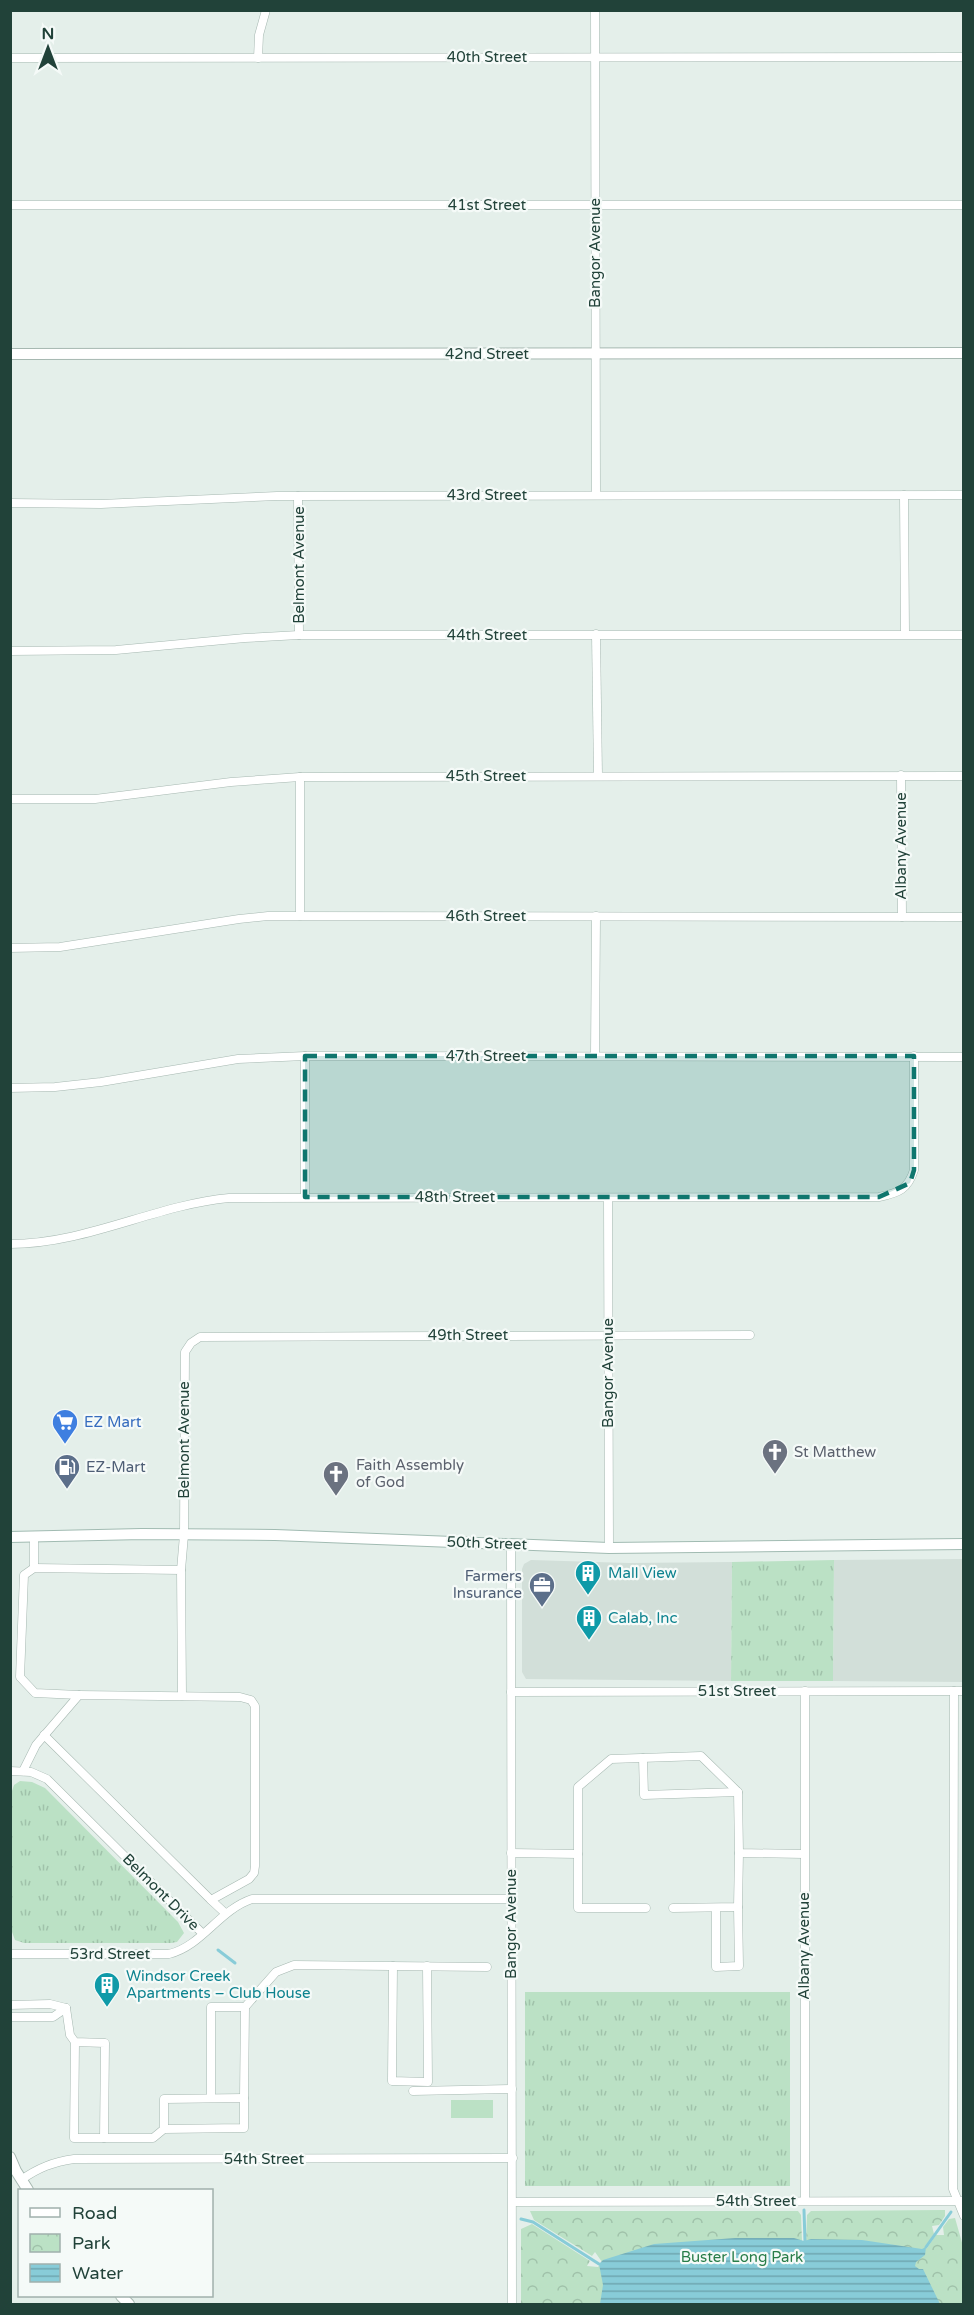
<svg xmlns="http://www.w3.org/2000/svg" width="974" height="2315" font-family="'Varela Round',sans-serif">
<style>
.built{fill:#d2dfd9}
.grass{fill:url(#grass-tufts)}
.park{fill:url(#park-crowns)}
.pitch{fill:#bbe1c5}
.water{fill:url(#water-rules)}
.lines{fill:none;stroke-linecap:round;stroke-linejoin:round}
.stream{stroke:#88ccd8;stroke-width:3}
.minor-casing{stroke:#a6b8b1;stroke-width:9}
.tertiary-casing{stroke:#a6b8b1;stroke-width:12}
.secondary-casing{stroke:#a1bbb2;stroke-width:12}
.minor{stroke:#fff;stroke-width:8}
.tertiary{stroke:#fff;stroke-width:10}
.secondary{stroke:#fff;stroke-width:10}
.marked{fill:#0f766e;fill-opacity:0.2;stroke:#0f766e;stroke-width:4.5;stroke-dasharray:12 8;stroke-linejoin:round}
.labels{text-anchor:middle;stroke-width:4.5;stroke-linejoin:round;paint-order:stroke}
.street-label{font-size:15px;fill:#214239;stroke:#f5faf8}
.shop-label{font-size:15px;fill:#366cbe;stroke:#f5faf8;text-anchor:start}
.worship-label{font-size:15px;fill:#5b616d;stroke:#f5faf8;text-anchor:start}
.service-label{font-size:15px;fill:#4e5e75;stroke:#f5faf8;text-anchor:start}
.culture-label{font-size:15px;fill:#0d838f;stroke:#f5faf8;text-anchor:start}
.park-label{font-size:15px;fill:#287d48;stroke:#f5faf8}
</style>
<defs>
<pattern id="grass-tufts" width="24" height="20" patternUnits="userSpaceOnUse" patternTransform="scale(1.5)"><rect width="24" height="20" fill="#bbe1c5"/><path d="M3 7l-1-3M5 7V3M7 7l1-3M15 17l-1-3M17 17v-4M19 17l1-3" fill="none" stroke="#a0c2aa"/></pattern>
<pattern id="park-crowns" width="20" height="18" patternUnits="userSpaceOnUse" patternTransform="scale(1.5)"><rect width="20" height="18" fill="#bbe1c5"/><path d="M2 6a3 3 0 1 1 6 0M12 15a3 3 0 1 1 6 0" fill="none" stroke="#a0c2aa"/></pattern>
<pattern id="water-rules" width="6" height="5" patternUnits="userSpaceOnUse" patternTransform="scale(1.5)"><rect width="6" height="5" fill="#88ccd8"/><path d="M0 2.5h6" fill="none" stroke="#6fa7b0"/></pattern>
</defs>
<rect width="100%" height="100%" fill="#e4efea"/>
<g class="built">
<path d="M963 1559V1682L833 1681 834 1560Z"/>
<path d="M531 1560 629 1563 732 1562 731 1681 526 1679 522 1672V1569L524 1564Z"/>
</g>
<g class="grass">
<path d="M834 1560 833 1681H731L732 1562Z"/>
<path d="M20 1781 32 1782 45 1788 178 1922 184 1933 177 1942 171 1943H24L15 1940 12 1932V1791L14 1785Z"/>
<rect x="525" y="1992" width="265" height="194"/>
</g>
<path class="park" d="M945 2210V2216L939 2225 932 2226 934 2234 925 2247 927 2248 936 2235H944L943 2227 949 2219 955 2218 963 2246V2304H521V2229L532 2224 590 2261 587 2266 598 2267 602 2262 595 2252 592 2256 534 2220 530 2211H798L801 2215 802 2241H806L807 2215 811 2211Z"/>
<rect class="pitch" x="451" y="2100" width="42" height="18"/>
<path class="water" d="M735 2238H794L804 2241 811 2239 862 2240 922 2249 926 2247 925 2255 916 2262 915 2266 919 2269H923L940 2304H600L603 2285 599 2264 603 2260 654 2244Z"/>
<g class="lines">
<g class="stream">
<path d="M218 1950 235 1963"/>
<path d="M804 2210 805 2242"/>
<path d="M521 2219 533 2222 599 2264"/>
<path d="M926 2247 951 2212"/>
</g>
<g class="minor-casing">
<g id="minor">
<path d="M595 10 596 495"/>
<path d="M10 58 964 57"/>
<path d="M258 58 259 35 266 10"/>
<path d="M10 205H964"/>
<path d="M904 495 905 634"/>
<path d="M298 496 299 635"/>
<path d="M10 503 101 504 277 496 964 495"/>
<path d="M596 634 598 776"/>
<path d="M10 651 116 650 245 638 299 635H964"/>
<path d="M901 775 902 917"/>
<path d="M10 799H95L231 782 300 777 964 776"/>
<path d="M300 916V777"/>
<path d="M10 948 60 947 239 919 268 916 964 917"/>
<path d="M305 1056V1197"/>
<path d="M595 1056 596 916"/>
<path d="M10 1088 55 1087 101 1082 238 1059 305 1056 964 1057"/>
<path d="M608 1198 609 1548"/>
<path d="M10 1244C86 1244 155 1205 229 1198L879 1197C899 1193 908 1189 914 1170V1056"/>
<path d="M34 1536V1568"/>
<path d="M511 1544 512 2304"/>
<path d="M181 1570 184 1535 185 1352 191 1343 200 1337 750 1335"/>
<path d="M805 1691V2201"/>
<path d="M954 1691 953 2189 964 2216"/>
<path d="M511 1692 964 1691"/>
<path d="M79 1695 35 1693 20 1677 24 1575 34 1568 181 1570 182 1696"/>
<path d="M44 1735 211 1900"/>
<path d="M643 1758 644 1795 738 1792"/>
<path d="M10 1771 31 1772 47 1779 202 1933"/>
<path d="M23 1771 36 1745 79 1695 240 1697 251 1700 255 1706V1866L254 1873 249 1879 211 1900 225 1913"/>
<path d="M511 1853 578 1854V1787L611 1759 701 1756 738 1792 739 1853 804 1854"/>
<path d="M578 1854V1908H646"/>
<path d="M673 1908 738 1907 739 1853"/>
<path d="M716 1908V1967L739 1966 738 1907"/>
<path d="M10 1954H169C202 1946 219 1910 252 1899H511"/>
<path d="M393 1966 392 2081 428 2082 427 1966"/>
<path d="M10 2005 50 2004 66 2008"/>
<path d="M245 2007 276 1972 294 1965 487 1967"/>
<path d="M66 2008 70 2035 75 2042 105 2043 104 2138H74L75 2042"/>
<path d="M10 2017H53L66 2008"/>
<path d="M413 2091 512 2089"/>
<path d="M211 2098V2007H245L244 2098"/>
<path d="M104 2138H153L164 2129V2099L244 2098V2128L164 2129"/>
<path d="M21 2180C38 2168 53 2162 74 2159L513 2158"/>
<path d="M513 2202 962 2201"/>
</g>
</g>
<g class="tertiary-casing">
<g id="tertiary">
<path d="M10 354 964 353"/>
<path d="M10 2157 16 2171 28 2190"/>
<path d="M121 2296 129 2304"/>
</g>
</g>
<g class="secondary-casing">
<path id="secondary" d="M10 1537 142 1534 275 1535 609 1548 964 1544"/>
</g>
<use href="#minor" class="minor"/>
<use href="#tertiary" class="tertiary"/>
<use href="#secondary" class="secondary"/>
</g>
<path class="marked" d="M305 1056H914V1170L910 1183 879 1197H305Z"/>
<defs>
<g id="supermarket-pin" transform="scale(1.35)"><path d="M0 17L-7.5 6A9.5 9.5 0 1 1 7.5 6Z" fill="#3f7fe0" stroke="#f5faf8"/><path d="M-6-5.5h2.5l.6 2H6L4.5 2H-2.5L-4.4-4H-6ZM-1.5 3.2a1.3 1.3 0 1 0 .1 0ZM3 3.2a1.3 1.3 0 1 0 .1 0Z" fill="#fff"/></g>
<g id="church-pin" transform="scale(1.35)"><path d="M0 17L-7.5 6A9.5 9.5 0 1 1 7.5 6Z" fill="#6b7280" stroke="#f5faf8"/><path d="M-1.2-6h2.4v3.5h3.3v2.4h-3.3V6h-2.4V-.1h-3.3v-2.4h3.3Z" fill="#fff"/></g>
<g id="fuel-pin" transform="scale(1.35)"><path d="M0 17L-7.5 6A9.5 9.5 0 1 1 7.5 6Z" fill="#5c6f8a" stroke="#f5faf8"/><path d="M-5.5-6h7V0h2V4h1.3V-2.5L3-4.5l.8-.8L6-3V5H2.5V1h-1V6h-7ZM-4.2-4.7v3.2H.2V-4.7Z" fill="#fff"/></g>
<g id="building-pin" transform="scale(1.35)"><path d="M0 17L-7.5 6A9.5 9.5 0 1 1 7.5 6Z" fill="#0f9aa8" stroke="#f5faf8"/><path d="M-4-6H4V6H1V3H-1V6H-4ZM-2.5-4.3h1.7v1.8h-1.7ZM.8-4.3h1.7v1.8H.8ZM-2.5-1h1.7V.8h-1.7ZM.8-1h1.7V.8H.8Z" fill="#fff"/></g>
<g id="office-pin" transform="scale(1.35)"><path d="M0 17L-7.5 6A9.5 9.5 0 1 1 7.5 6Z" fill="#5c6f8a" stroke="#f5faf8"/><path d="M-6-3h4V-5.5h4V-3h4V5H-6ZM-1-4.5V-3h2v-1.5ZM-6 0V1H6V0Z" fill="#fff"/></g>
</defs>
<g fill-rule="evenodd">
<use href="#supermarket-pin" x="65" y="1422"/>
<use href="#church-pin" x="775" y="1452"/>
<use href="#fuel-pin" x="67" y="1467"/>
<use href="#church-pin" x="336" y="1474"/>
<use href="#building-pin" x="588" y="1573"/>
<use href="#office-pin" x="542" y="1585"/>
<use href="#building-pin" x="589" y="1618"/>
<use href="#building-pin" x="107" y="1985"/>
</g>
<g class="labels">
<g class="street-label">
<text x="487" y="62">40th Street</text>
<text x="487" y="210">41st Street</text>
<text transform="translate(595 253) rotate(-90)" y="5">Bangor Avenue</text>
<text x="487" y="359">42nd Street</text>
<text x="487" y="500">43rd Street</text>
<text transform="translate(299 565) rotate(-90)" y="5">Belmont Avenue</text>
<text x="487" y="640">44th Street</text>
<text x="486" y="781">45th Street</text>
<text transform="translate(901 846) rotate(-90)" y="5">Albany Avenue</text>
<text x="486" y="921">46th Street</text>
<text x="486" y="1061">47th Street</text>
<text x="455" y="1202">48th Street</text>
<text x="468" y="1340">49th Street</text>
<text transform="translate(608 1373) rotate(-90)" y="5">Bangor Avenue</text>
<text transform="translate(184 1440) rotate(-90)" y="5">Belmont Avenue</text>
<text transform="translate(487 1543) rotate(2)" y="5">50th Street</text>
<text x="737" y="1696">51st Street</text>
<text transform="translate(161 1892) rotate(45)" y="5">Belmont Drive</text>
<text transform="translate(511 1924) rotate(-90)" y="5">Bangor Avenue</text>
<text transform="translate(804 1946) rotate(-90)" y="5">Albany Avenue</text>
<text x="110" y="1959">53rd Street</text>
<text x="264" y="2164">54th Street</text>
<text x="756" y="2206">54th Street</text>
</g>
<g class="shop-label">
<text x="84" y="1427">EZ Mart</text>
</g>
<g class="worship-label">
<text x="794" y="1457">St Matthew</text>
<text x="356" y="1470">Faith Assembly<tspan x="356" dy="17">of God</tspan></text>
</g>
<g class="service-label">
<text x="86" y="1472">EZ-Mart</text>
<text x="522" y="1581" text-anchor="end">Farmers<tspan x="522" dy="17">Insurance</tspan></text>
</g>
<g class="culture-label">
<text x="608" y="1578">Mall View</text>
<text x="608" y="1623">Calab, Inc</text>
<text x="126" y="1981">Windsor Creek<tspan x="126" dy="17">Apartments – Club House</tspan></text>
</g>
<g class="park-label">
<text x="742" y="2262">Buster Long Park</text>
</g>
</g>
<rect width="974" height="2315" fill="none" stroke="#214239" stroke-width="24"/>
<rect x="18" y="2189" width="195" height="108" fill="#f5faf8" stroke="#a0b0ac" stroke-width="1.5"/>
<rect x="30" y="2208" width="30" height="9" fill="#ffffff" stroke="#a0b0ac" stroke-width="1.5"/>
<text x="72" y="2219" font-size="18" fill="#214239">Road</text>
<rect x="30" y="2234" width="30" height="18" fill="url(#park-crowns)" stroke="#a0b0ac" stroke-width="1.5"/>
<text x="72" y="2249" font-size="18" fill="#214239">Park</text>
<rect x="30" y="2264" width="30" height="18" fill="url(#water-rules)" stroke="#a0b0ac" stroke-width="1.5"/>
<text x="72" y="2279" font-size="18" fill="#214239">Water</text>
<g transform="translate(48 48)" stroke="#f5faf8" stroke-width="4.5" paint-order="stroke">
<path d="M0-4.5L10 22L0 15L-10 22Z" fill="#214239"/>
<text y="-9" font-size="16" font-weight="bold" text-anchor="middle" fill="#214239">N</text>
</g>
</svg>
